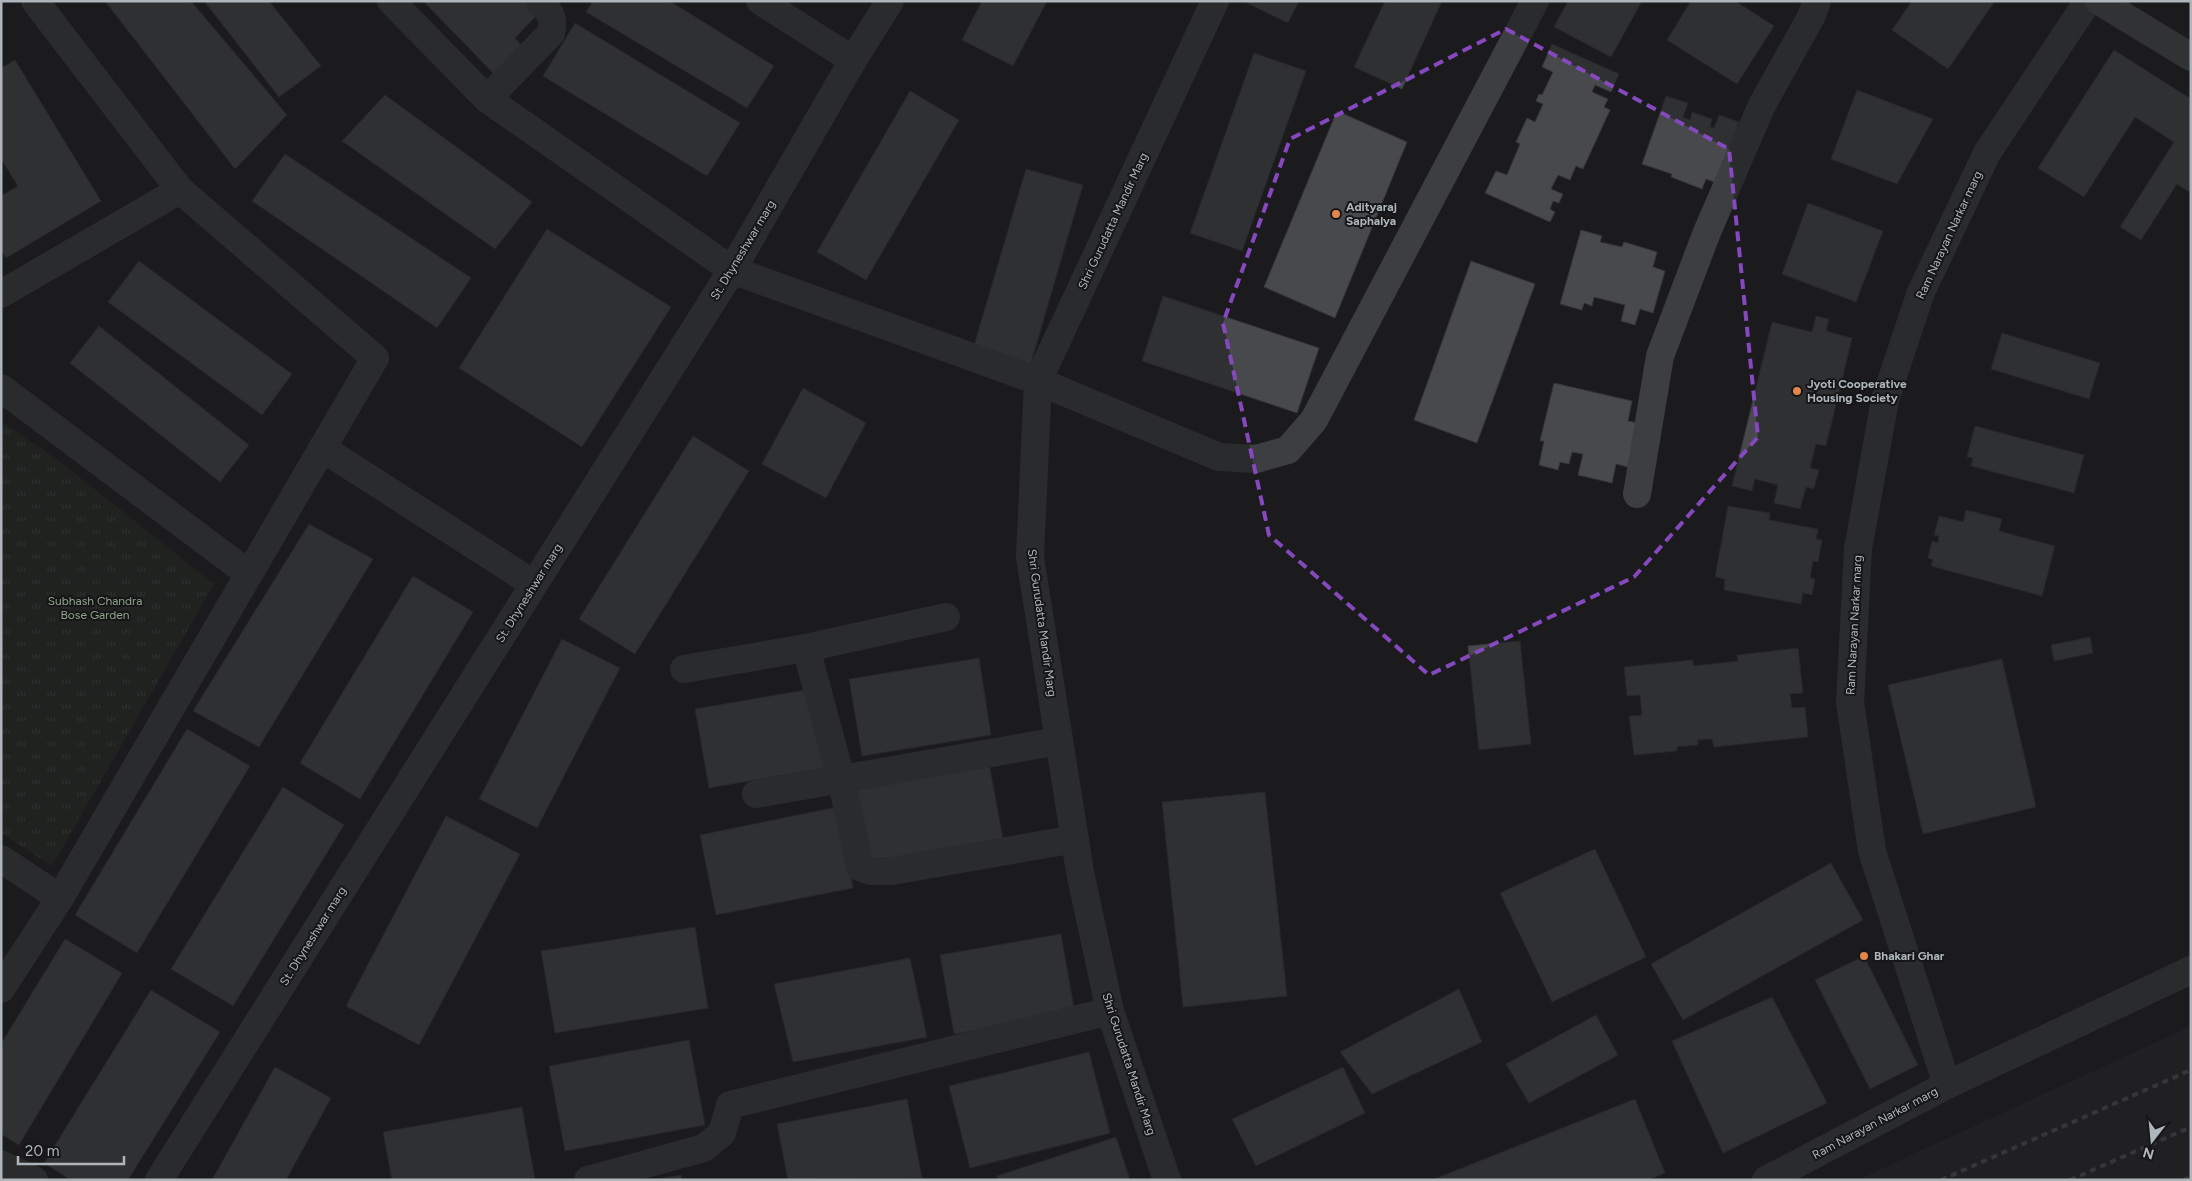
<svg xmlns="http://www.w3.org/2000/svg" width="2192" height="1181" font-family="Figtree,sans-serif">
<style>
.built{fill:#272729}
.park{fill:url(#park-tufts)}
.building{fill:#48494c;stroke:#353638}
.lines{fill:none;stroke-linecap:round;stroke-linejoin:round}
.street{stroke:#3c3e41;stroke-width:28}
.secondary{stroke:#4a4e51;stroke-width:28}
.rail{stroke:#53575a;stroke-width:4;stroke-dasharray:6 5;stroke-linecap:butt}
.marked{fill:none;stroke:#8548be;stroke-width:4;stroke-dasharray:10 6;stroke-linejoin:round}
.poi-dot{fill:#e2864d;stroke:#161618;stroke-width:2}
.labels{text-anchor:middle;stroke-width:4;stroke-linejoin:round;paint-order:stroke}
.poi-label{font-size:12px;font-weight:bold;fill:#aeb6bb;stroke:#161618;text-anchor:start}
.street-label{font-size:12px;fill:#aeb6bb;stroke:#161618}
.park-label{font-size:12px;fill:#8ea488;stroke:#161618}
</style>
<defs>
<pattern id="park-tufts" width="24" height="20" patternUnits="userSpaceOnUse" patternTransform="scale(1.25)"><rect width="24" height="20" fill="#262c25"/><path d="M3 7l-1-3M5 7V3M7 7l1-3M15 17l-1-3M17 17v-4M19 17l1-3" fill="none" stroke="#434843"/></pattern>
</defs>
<rect width="100%" height="100%" fill="#1b1b1d"/>
<path class="built" d="M2191 1026V1180H1857Z"/>
<path class="park" d="M1 421 59 461 214 584 52 866 1 833Z"/>
<g class="building">
<path d="M105 1H191L287 115 235 169Z"/>
<path d="M204 1H269L321 66 279 97Z"/>
<path d="M423 1H523L537 15 515 38 522 46 497 77Z"/>
<path d="M593 1H670L774 66 747 108 586 12Z"/>
<path d="M982 1H1047L1013 66 962 40Z"/>
<path d="M1243 1H1299L1288 23Z"/>
<path d="M1385 1H1442L1402 89 1354 67Z"/>
<path d="M1568 1H1642L1611 57 1554 27Z"/>
<path d="M1691 1H1735L1774 26 1737 84 1667 40Z"/>
<path d="M1912 1H1995L1948 69 1892 30Z"/>
<path d="M575 23 740 123 707 176 543 76Z"/>
<path d="M1552 44 1619 74 1611 92 1595 85 1592 92 1608 99 1604 107 1610 110 1583 169 1576 166 1570 180 1558 175 1551 189 1563 194 1559 203 1553 201 1550 209 1555 212 1550 222 1485 193 1496 171 1507 175 1520 144 1516 142 1527 118 1535 122 1543 104 1536 101 1539 94 1542 95 1553 72 1542 67Z"/>
<path d="M2114 50 2191 99V193L2177 184 2141 240 2120 227 2174 142 2135 117 2084 197 2038 168Z"/>
<path d="M1254 53 1306 71 1242 251 1190 233Z"/>
<path d="M15 60 101 201 6 258 1 250V196L18 186 1 159V68Z"/>
<path d="M1857 90 1933 119 1897 184 1831 159Z"/>
<path d="M910 91 959 120 866 280 817 252Z"/>
<path d="M385 95 532 202 495 249 342 141Z"/>
<path d="M1666 96 1688 103 1683 117 1690 120 1692 112 1712 119 1710 127 1714 128 1719 115 1739 122 1717 183 1706 179 1702 189 1671 177 1672 174 1642 164Z"/>
<path d="M1337 111 1407 142 1335 318 1264 287Z"/>
<path d="M285 154 471 278 437 328 252 201Z"/>
<path d="M1026 169 1083 185 1028 373 971 356Z"/>
<path d="M1808 203 1883 231 1856 302 1782 274Z"/>
<path d="M547 229 671 307 582 447 459 368Z"/>
<path d="M1581 230 1602 236 1600 242 1622 247 1624 242 1657 252 1653 267 1665 271 1653 313 1640 309 1635 325 1621 321 1625 305 1594 297 1592 306 1584 303 1582 310 1560 304Z"/>
<path d="M139 261 292 374 262 415 108 302Z"/>
<path d="M1471 261 1535 284 1477 443 1414 420Z"/>
<path d="M1163 296 1319 348 1297 413 1142 361Z"/>
<path d="M1816 316 1829 319 1826 331 1852 338 1826 446 1816 444 1810 468 1819 470 1814 489 1806 487 1800 509 1774 503 1778 485 1755 479 1752 491 1732 486 1772 322 1812 332Z"/>
<path d="M99 326 249 445 220 482 70 363Z"/>
<path d="M2002 333 2100 363 2089 399 1991 369Z"/>
<path d="M1554 383 1632 401 1628 421 1638 423 1628 467 1616 464 1612 483 1578 475 1583 454 1572 452 1569 464 1560 462 1558 470 1539 465 1544 441H1540Z"/>
<path d="M803 388 866 423 826 498 762 464Z"/>
<path d="M1975 426 2084 455 2074 493 1971 466 1973 458 1967 457Z"/>
<path d="M693 436 749 471 635 654 579 619Z"/>
<path d="M1728 506 1770 513 1769 520 1818 529 1816 539 1822 540 1818 562 1813 561 1810 578 1815 579 1812 595 1803 593 1801 604 1724 590 1725 579 1715 577Z"/>
<path d="M1966 510 2002 519 1999 531 2055 546 2042 596 1931 566 1933 560 1928 558 1932 541 1938 543 1939 536 1934 535 1939 516 1963 522Z"/>
<path d="M309 524 373 559 259 747 193 711Z"/>
<path d="M413 576 473 612 360 799 300 763Z"/>
<path d="M2090 637 2093 653 2054 661 2051 645Z"/>
<path d="M562 639 620 668 537 828 479 799Z"/>
<path d="M1520 641 1531 744 1479 750 1468 646Z"/>
<path d="M1798 648 1803 693 1790 694 1792 708 1805 707 1808 737 1714 747 1712 739 1698 740V745L1677 747V751L1634 755 1629 716 1642 715 1640 695 1627 696 1624 667 1693 660V666L1738 661 1737 655Z"/>
<path d="M979 658 991 735 862 756 849 679Z"/>
<path d="M2002 659 2036 807 1923 834 1888 685Z"/>
<path d="M811 689 825 768 709 788 695 709Z"/>
<path d="M187 729 250 766 137 953 75 915Z"/>
<path d="M989 763 1003 839 870 863 856 787Z"/>
<path d="M283 787 344 825 233 1006 171 969Z"/>
<path d="M1265 792 1287 996 1183 1007 1162 802Z"/>
<path d="M837 807 853 888 716 915 700 835Z"/>
<path d="M446 816 520 854 419 1045 346 1006Z"/>
<path d="M1595 849 1646 957 1552 1002 1500 893Z"/>
<path d="M1831 863 1863 920 1683 1020 1651 964Z"/>
<path d="M695 927 708 1008 555 1033 541 951Z"/>
<path d="M1061 934 1075 1014 954 1034 940 955Z"/>
<path d="M65 939 122 973 19 1145 1 1134V1044Z"/>
<path d="M1864 956 1918 1065 1870 1089 1815 980Z"/>
<path d="M910 958 927 1037 793 1062 774 984Z"/>
<path d="M1459 989 1482 1042 1372 1094 1340 1052Z"/>
<path d="M151 990 220 1032 128 1180H71L44 1163Z"/>
<path d="M1772 997 1827 1103 1723 1153 1672 1041Z"/>
<path d="M1596 1015 1618 1055 1529 1103 1506 1064Z"/>
<path d="M689 1040 705 1125 565 1151 549 1066Z"/>
<path d="M1089 1052 1110 1133 970 1168 949 1086Z"/>
<path d="M275 1067 331 1098 286 1180H212Z"/>
<path d="M1343 1067 1365 1113 1256 1166 1232 1119Z"/>
<path d="M907 1099 922 1178 788 1180 777 1124Z"/>
<path d="M1635 1099 1665 1173 1648 1180H1432Z"/>
<path d="M522 1107 535 1180H392L383 1132Z"/>
<path d="M1116 1137 1130 1180H998L997 1176Z"/>
<path d="M681 1175 682 1180H653Z"/>
</g>
<g class="lines">
<g class="street">
<path d="M391 1 487 99 732 270 1038 381 1219 457 1256 459 1288 450 1314 420 1535 1"/>
<path d="M760 1 853 60"/>
<path d="M487 99 551 33C555 17 550 12 539 1"/>
<path d="M1 294 180 190"/>
<path d="M1 388 249 574"/>
<path d="M322 448 534 584"/>
<path d="M1637 494 1660 356 1707 232 1762 105 1811 17 1817 1"/>
<path d="M806 648 946 617"/>
<path d="M684 669 806 648 841 778 860 867 871 871H892L1075 839"/>
<path d="M756 794 1059 741"/>
<path d="M1 859 60 898"/>
<path d="M1 989 60 898 375 358 180 190 35 1"/>
<path d="M1947 1085 1872 851 1850 702 1858 549 1885 400 1921 292 1987 153 2088 1"/>
<path d="M1 1164 34 1180"/>
<path d="M159 1180 732 270 853 60 890 1"/>
<path d="M588 1180 704 1148 722 1133 730 1105 1110 1011"/>
<path d="M1167 1180 1110 1011 1080 872 1030 557 1038 381 1215 1"/>
<path d="M1766 1180 1947 1085 2191 970"/>
</g>
<path class="secondary" d="M2099 1 2191 57"/>
<g class="rail">
<path d="M1941 1180 2191 1070"/>
<path d="M2070 1180 2191 1127"/>
<path d="M2183 1180 2191 1177"/>
</g>
</g>
<path d="M0 0H2192V1181H0ZM1506 29 1729 149 1758 437 1634 577 1429 675 1269 535 1223 323 1290 139Z" fill="#1b1b1d" fill-opacity=".55" fill-rule="evenodd"/>
<path class="marked" d="M1506 29 1729 149 1758 437 1634 577 1429 675 1269 535 1223 323 1290 139Z"/>
<g class="poi-dot">
<circle cx="1336" cy="214" r="5"/>
<circle cx="1797" cy="391" r="5"/>
<circle cx="1864" cy="956" r="5"/>
</g>
<g class="labels">
<g class="poi-label">
<text x="1346" y="211">Adityaraj<tspan x="1346" dy="14">Saphalya</tspan></text>
<text x="1807" y="388">Jyoti Cooperative<tspan x="1807" dy="14">Housing Society</tspan></text>
<text x="1874" y="960">Bhakari Ghar</text>
</g>
<g class="street-label">
<text transform="translate(1113 221) rotate(-65)" y="4">Shri Gurudatta Mandir Marg</text>
<text transform="translate(1949 235) rotate(-65)" y="4">Ram Narayan Narkar marg</text>
<text transform="translate(743 250) rotate(-59)" y="4">St. Dhyneshwar marg</text>
<text transform="translate(529 593) rotate(-58)" y="4">St. Dhyneshwar marg</text>
<text transform="translate(1042 623) rotate(82)" y="4">Shri Gurudatta Mandir Marg</text>
<text transform="translate(1854 625) rotate(-87)" y="4">Ram Narayan Narkar marg</text>
<text transform="translate(313 936) rotate(-58)" y="4">St. Dhyneshwar marg</text>
<text transform="translate(1129 1064) rotate(72)" y="4">Shri Gurudatta Mandir Marg</text>
<text transform="translate(1875 1123) rotate(-28)" y="4">Ram Narayan Narkar marg</text>
</g>
<g class="park-label">
<text x="95" y="605">Subhash Chandra<tspan x="95" dy="14">Bose Garden</tspan></text>
</g>
</g>
<rect width="2192" height="1181" fill="none" stroke="#aeb6bb" stroke-width="5"/>
<g transform="translate(2152 1141) rotate(196)" stroke="#161618" stroke-width="4" paint-order="stroke">
<path d="M0-4L9 19L0 12L-9 19Z" fill="#aeb6bb"/>
<text y="-8" font-size="14" font-weight="bold" text-anchor="middle" fill="#aeb6bb">N</text>
</g>
<path d="M18 1156v8h106v-8" fill="none" stroke="#aeb6bb" stroke-width="2.5"/>
<text x="25" y="1156" font-size="15" fill="#aeb6bb" stroke="#161618" stroke-width="4" paint-order="stroke">20 m</text>
</svg>
